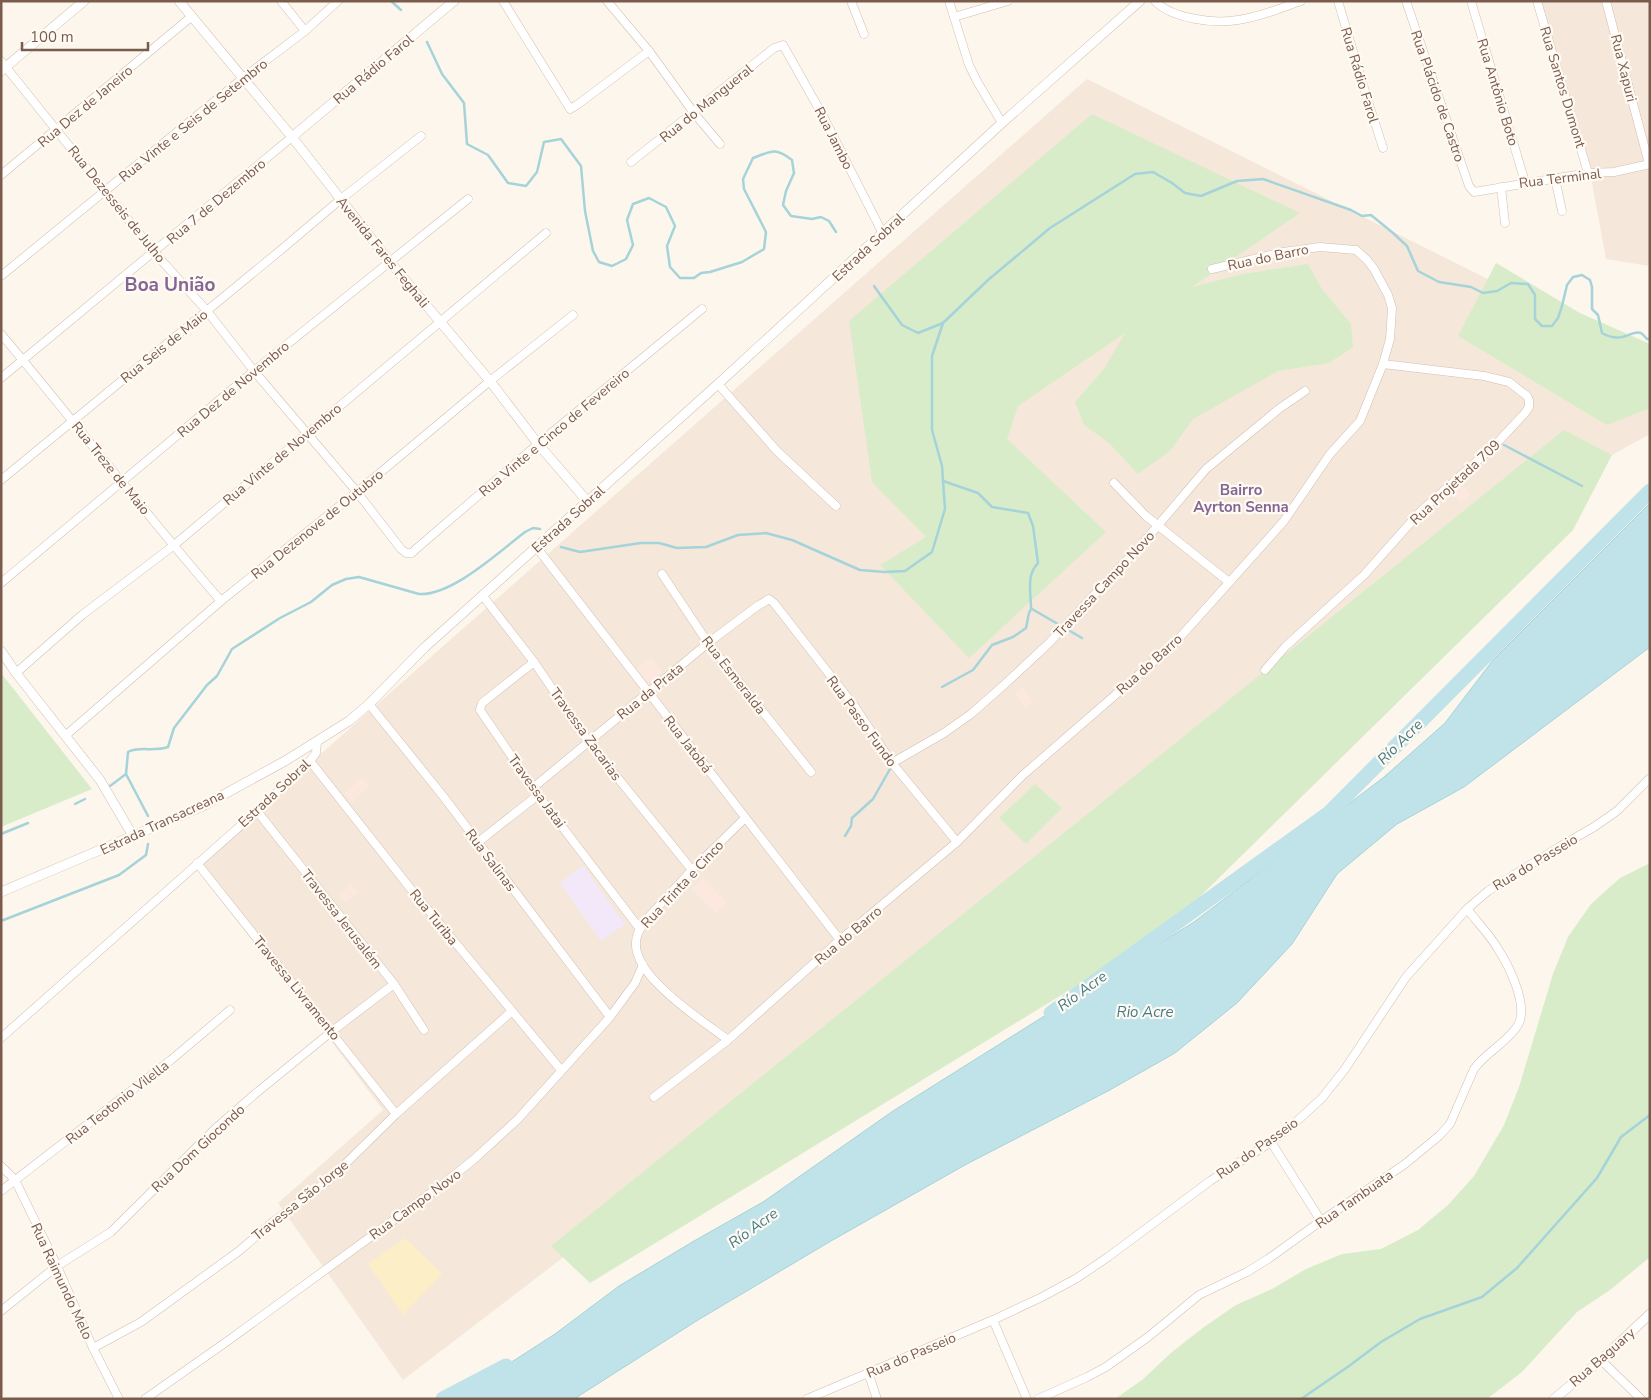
<svg xmlns="http://www.w3.org/2000/svg" width="1651" height="1400" font-family="'Nunito Sans',sans-serif">
<style>
.residential{fill:#f5e8da}
.commercial{fill:#fde8e0}
.education{fill:#f3e8fa}
.green{fill:#d8ecc9}
.sand{fill:#fcefc7}
.water{fill:#bfe3e8;stroke:#a5d3da}
.lines{fill:none;stroke-linecap:round;stroke-linejoin:round}
.stream{stroke:#a5d3da;stroke-width:2.5}
.river{stroke:#bfe3e8;stroke-width:15}
.minor-casing{stroke:#d1beb0;stroke-width:9}
.tertiary-casing{stroke:#d1beb0;stroke-width:10}
.minor{stroke:#fff;stroke-width:8}
.tertiary{stroke:#fff;stroke-width:9}
.labels{text-anchor:middle;stroke-width:4.5;stroke-linejoin:round;paint-order:stroke}
.street-label{font-size:14px;fill:#7a5c4d;stroke:#fffaf3}
.neighbourhood-label{font-size:15px;font-weight:bold;fill:#846695;stroke:#fffaf3}
.water-label{font-size:15px;font-style:italic;fill:#437c86;stroke:#fffaf3}
.district-label{font-size:19px;font-weight:bold;fill:#846695;stroke:#fffaf3}
</style>
<rect width="100%" height="100%" fill="#fdf6ec"/>
<g class="residential">
<path d="M1539 1H1650V266L1606 259 1590 172Z"/>
<path d="M1087 79 1650 360V434L1612 455 403 1380 278 1203 383 1110 197 863Z"/>
</g>
<g class="commercial">
<path d="M1461 484 1471 494 1461 503 1451 493Z"/>
<path d="M651 658 662 672 648 683 637 669Z"/>
<path d="M1023 687 1033 702 1024 708 1016 694Z"/>
<path d="M362 778 369 786 352 801 345 793Z"/>
<path d="M703 878 727 903 716 913 692 889Z"/>
<path d="M351 885 358 893 345 903 339 895Z"/>
</g>
<path class="education" d="M583 866 625 924 601 941 560 883Z"/>
<g class="green">
<path d="M1092 114 1300 213 1192 287 1243 274 1308 264 1322 289 1351 324 1353 347 1329 363 1278 371 1193 419 1170 451 1138 474 1109 443 1084 425 1075 402 1104 369 1125 333 1018 406 1007 439 1106 532 969 658 880 565 926 537 872 482 849 321Z"/>
<path d="M1496 263 1580 313 1650 344V408L1607 425 1458 336Z"/>
<path d="M1564 430 1612 455 1573 530 1163 933 590 1283 551 1246Z"/>
<path d="M1 673 92 789 1 827Z"/>
<path d="M1035 784 1062 808 1026 844 999 818Z"/>
<path d="M1650 863V1257L1610 1290 1577 1312 1522 1372 1487 1399H1115L1142 1380 1172 1352 1204 1327 1236 1305 1272 1289 1306 1269 1342 1254 1381 1249 1418 1230 1448 1205 1474 1176 1504 1125 1519 1087 1553 974 1568 937 1591 904 1620 878Z"/>
</g>
<path class="sand" d="M405 1238 442 1274 403 1315 368 1264Z"/>
<path class="water" d="M1650 503V647L1464 787 1397 824 1337 874 1292 944 1237 1003 1175 1053 1108 1091 965 1165 831 1241 698 1320 574 1399H454L555 1334 619 1286 694 1241 763 1202 893 1111 1194 922 1384 777 1445 723 1493 660Z"/>
<g class="lines">
<g class="stream">
<path d="M391 1 401 10"/>
<path d="M427 42 442 74 464 103 467 144 488 155 508 183 526 186 537 172 544 142 561 139 581 166 585 211 593 251 599 262 612 266 626 259 633 245 627 220 633 204 649 198 666 207 675 226 667 246 670 267 680 278H694L701 273 710 272 742 262 764 249 766 232 744 189 743 179 753 158C772 151 775 147 792 160L794 173 786 191 783 205 791 216 812 219 821 217 829 221 836 232"/>
<path d="M874 286 902 325 918 333 943 323"/>
<path d="M1504 445 1582 486"/>
<path d="M561 547 580 552 641 543H659L677 548 706 547 738 535 766 533 792 540 860 570 885 572 905 571 932 552 945 509 942 466 932 430V356L943 323 988 280 1050 228 1135 174 1153 172 1172 183 1185 193 1201 196 1237 181 1263 179 1351 210 1362 216 1371 215 1393 233 1407 246 1418 271 1439 282 1471 287 1483 293 1497 291 1511 283 1528 284 1535 295V319L1542 326H1552L1558 318 1562 306 1567 285 1573 277 1582 275 1590 280 1592 287V309L1598 315 1602 333C1623 345 1631 329 1641 333 1643 334 1645 337 1647 339H1650"/>
<path d="M1032 609 1082 638"/>
<path d="M942 687 973 670 992 645 1013 637 1026 628 1029 613 1031 609C1031 593 1026 575 1038 563L1033 526 1028 513 992 507 978 493 943 481"/>
<path d="M110 786 126 774"/>
<path d="M75 804 85 799"/>
<path d="M148 816 126 774 128 752C138 746 154 752 168 747L174 728 207 685 217 676 232 649 280 618 311 602 332 585 346 579 359 577 419 594C452 596 500 551 525 532L533 528 540 529"/>
<path d="M1 834 28 823"/>
<path d="M845 836 851 826 852 818 873 799 890 769"/>
<path d="M1 921 119 875 146 855 148 844"/>
<path d="M1301 1399 1349 1366 1381 1342 1420 1319 1482 1297 1517 1268 1597 1178 1621 1137 1650 1115"/>
</g>
<g class="river">
<path d="M1051 1013 1329 813 1650 491"/>
<path d="M443 1399 506 1366"/>
</g>
<g class="minor-casing">
<g id="minor">
<path d="M281 1 305 31"/>
<path d="M503 1 570 109 577 105 649 51"/>
<path d="M607 1 649 51 694 113 720 144"/>
<path d="M851 1 864 34"/>
<path d="M949 1 969 65 978 83 1002 123"/>
<path d="M1155 1C1172 19 1215 24 1238 20 1260 17 1281 8 1301 1"/>
<path d="M1338 1 1367 98 1383 148"/>
<path d="M1406 1 1469 186 1474 192 1588 173 1614 172 1650 164"/>
<path d="M1471 1 1525 182"/>
<path d="M1537 1 1588 173"/>
<path d="M1606 1 1649 164"/>
<path d="M954 17 1008 1"/>
<path d="M1 61 155 253 207 311 254 371 357 492 401 549 406 553H412L416 549 538 444 702 309"/>
<path d="M631 162 774 48 783 45 823 116 883 234"/>
<path d="M1 175 191 17"/>
<path d="M1555 178 1562 211"/>
<path d="M1501 187 1505 223"/>
<path d="M1 276 243 78 305 31 338 1"/>
<path d="M1 334C75 422 145 514 221 601"/>
<path d="M1 378 292 137"/>
<path d="M718 384 777 451 836 506"/>
<path d="M1 480 282 249 341 199 421 136"/>
<path d="M1114 483 1146 516 1229 582"/>
<path d="M537 548 840 940"/>
<path d="M662 574 708 643 811 772"/>
<path d="M1 583 254 371 468 199"/>
<path d="M483 596 534 662 588 741 692 870"/>
<path d="M534 662 482 703 480 710 538 795 640 929"/>
<path d="M1265 670 1285 647 1364 575 1421 511 1497 443 1525 413 1529 407V400L1527 396 1509 382 1484 376 1383 364"/>
<path d="M16 673 82 615 173 546 546 233"/>
<path d="M369 704 443 796 610 1017"/>
<path d="M65 736 221 601 357 492 490 381 573 315"/>
<path d="M310 761 410 888 561 1070"/>
<path d="M892 763 944 733 971 714 1005 684 1048 644 1143 543 1206 469 1280 408 1305 391"/>
<path d="M534 787 708 643 756 607 769 599 774 603 855 707 892 763 957 842"/>
<path d="M257 811 394 984 424 1030"/>
<path d="M477 843 538 795"/>
<path d="M197 863 396 1114"/>
<path d="M1 1038 257 811 310 761 316 753 317 742"/>
<path d="M728 1040C703 1021 633 977 636 942 636 934 641 927 645 921L692 870 745 818"/>
<path d="M654 1097 728 1040 840 940 957 842 1023 775 1174 644 1284 521 1330 454 1360 421 1383 364 1390 339 1391 324 1392 308 1388 295 1374 269 1367 260 1356 250 1320 247 1283 252 1212 269"/>
<path d="M1271 1142 1321 1221"/>
<path d="M1 1166 15 1180 57 1266 93 1348 119 1399"/>
<path d="M1 1191 171 1060 230 1010"/>
<path d="M1 1311 57 1266 111 1232 216 1128 255 1094 331 1032 394 984"/>
<path d="M993 1320 1027 1399"/>
<path d="M93 1348 141 1322 239 1251 274 1221 329 1180 396 1114 512 1011"/>
<path d="M1601 1360 1641 1399"/>
<path d="M868 1372 877 1399"/>
<path d="M145 1399 229 1340 443 1184 472 1161 518 1119 610 1017 635 983 643 965"/>
<path d="M807 1399 993 1320 1042 1297 1077 1278 1108 1257 1210 1181 1271 1142 1296 1122 1322 1098 1345 1069 1406 977 1467 909 1488 891 1559 847 1594 827 1617 811 1650 778"/>
<path d="M1038 1399 1087 1377 1106 1367 1148 1337 1199 1295 1247 1272 1268 1259 1321 1221 1405 1164 1439 1136 1450 1124 1474 1069C1486 1052 1507 1043 1518 1025 1529 1006 1509 966 1498 949 1490 935 1477 922 1467 909"/>
</g>
</g>
<g class="tertiary-casing">
<g id="tertiary">
<path d="M179 1 292 137 389 261 490 381 538 444 588 502"/>
<path d="M1 71 84 1"/>
<path d="M292 137 454 1"/>
<path d="M1 651 16 673 100 780 133 836"/>
<path d="M1 892 201 807 285 761 349 721 369 704 424 648 718 384 1002 123 1140 1"/>
<path d="M1554 1399 1601 1360 1650 1314"/>
</g>
</g>
<use href="#minor" class="minor"/>
<use href="#tertiary" class="tertiary"/>
</g>
<g class="labels">
<g class="street-label">
<text transform="translate(1624 68) rotate(76)" y="5">Rua Xapuri</text>
<text transform="translate(373 69) rotate(-40)" y="5">Rua Rádio Farol</text>
<text transform="translate(1360 75) rotate(73)" y="5">Rua Rádio Farol</text>
<text transform="translate(1563 87) rotate(73)" y="5">Rua Santos Dumont</text>
<text transform="translate(1498 92) rotate(73)" y="5">Rua Antônio Boto</text>
<text transform="translate(1438 96) rotate(71)" y="5">Rua Plácido de Castro</text>
<text transform="translate(706 103) rotate(-39)" y="5">Rua do Mangueral</text>
<text transform="translate(85 106) rotate(-40)" y="5">Rua Dez de Janeiro</text>
<text transform="translate(193 120) rotate(-39)" y="5">Rua Vinte e Seis de Setembro</text>
<text transform="translate(834 138) rotate(63)" y="5">Rua Jambo</text>
<text transform="translate(1560 178) rotate(-7)" y="5">Rua Terminal</text>
<text transform="translate(216 201) rotate(-40)" y="5">Rua 7 de Dezembro</text>
<text transform="translate(117 204) rotate(51)" y="5">Rua Dezesseis de Julho</text>
<text transform="translate(868 247) rotate(-43)" y="5">Estrada Sobral</text>
<text transform="translate(383 252) rotate(51)" y="5">Avenida Fares Feghali</text>
<text transform="translate(1268 257) rotate(-12)" y="5">Rua do Barro</text>
<text transform="translate(164 346) rotate(-39)" y="5">Rua Seis de Maio</text>
<text transform="translate(233 389) rotate(-40)" y="5">Rua Dez de Novembro</text>
<text transform="translate(554 432) rotate(-40)" y="5">Rua Vinte e Cinco de Fevereiro</text>
<text transform="translate(282 454) rotate(-40)" y="5">Rua Vinte de Novembro</text>
<text transform="translate(111 468) rotate(51)" y="5">Rua Treze de Maio</text>
<text transform="translate(1455 482) rotate(-43)" y="5">Rua Projetada 709</text>
<text transform="translate(568 519) rotate(-42)" y="5">Estrada Sobral</text>
<text transform="translate(317 524) rotate(-39)" y="5">Rua Dezenove de Outubro</text>
<text transform="translate(1104 584) rotate(-47)" y="5">Travessa Campo Novo</text>
<text transform="translate(1149 664) rotate(-42)" y="5">Rua do Barro</text>
<text transform="translate(734 675) rotate(52)" y="5">Rua Esmeralda</text>
<text transform="translate(650 691) rotate(-39)" y="5">Rua da Prata</text>
<text transform="translate(862 721) rotate(54)" y="5">Rua Passo Fundo</text>
<text transform="translate(586 734) rotate(54)" y="5">Travessa Zacarias</text>
<text transform="translate(688 744) rotate(52)" y="5">Rua Jatobá</text>
<text transform="translate(537 791) rotate(54)" y="5">Travessa Jatai</text>
<text transform="translate(274 793) rotate(-43)" y="5">Estrada Sobral</text>
<text transform="translate(162 822) rotate(-25)" y="5">Estrada Transacreana</text>
<text transform="translate(491 860) rotate(53)" y="5">Rua Salinas</text>
<text transform="translate(1535 862) rotate(-31)" y="5">Rua do Passeio</text>
<text transform="translate(682 884) rotate(-47)" y="5">Rua Trinta e Cinco</text>
<text transform="translate(434 917) rotate(51)" y="5">Rua Turiba</text>
<text transform="translate(342 919) rotate(52)" y="5">Travessa Jerusalém</text>
<text transform="translate(848 935) rotate(-40)" y="5">Rua do Barro</text>
<text transform="translate(297 988) rotate(51)" y="5">Travessa Livramento</text>
<text transform="translate(117 1102) rotate(-38)" y="5">Rua Teotonio Vilella</text>
<text transform="translate(198 1148) rotate(-43)" y="5">Rua Dom Giocondo</text>
<text transform="translate(1257 1148) rotate(-35)" y="5">Rua do Passeio</text>
<text transform="translate(1354 1199) rotate(-35)" y="5">Rua Tambuata</text>
<text transform="translate(300 1200) rotate(-39)" y="5">Travessa São Jorge</text>
<text transform="translate(415 1204) rotate(-36)" y="5">Rua Campo Novo</text>
<text transform="translate(62 1281) rotate(65)" y="5">Rua Raimundo Melo</text>
<text transform="translate(911 1355) rotate(-23)" y="5">Rua do Passeio</text>
<text transform="translate(1602 1357) rotate(-41)" y="5">Rua Baguary</text>
</g>
<g class="neighbourhood-label">
<text x="1241" y="495">Bairro<tspan x="1241" dy="17">Ayrton Senna</tspan></text>
</g>
<g class="water-label">
<text transform="translate(1400 742) rotate(-45)" y="5">Río Acre</text>
<text transform="translate(1082 991) rotate(-36)" y="5">Río Acre</text>
<text x="1145" y="1017">Rio Acre</text>
<text transform="translate(753 1228) rotate(-36)" y="5">Río Acre</text>
</g>
<g class="district-label">
<text x="170" y="291">Boa União</text>
</g>
</g>
<rect width="1651" height="1400" fill="none" stroke="#7a5c4d" stroke-width="5"/>
<path d="M22 42v8h126v-8" fill="none" stroke="#7a5c4d" stroke-width="2.5"/>
<text x="30" y="42" font-size="15" fill="#7a5c4d" stroke="#fffaf3" stroke-width="4" paint-order="stroke">100 m</text>
</svg>
